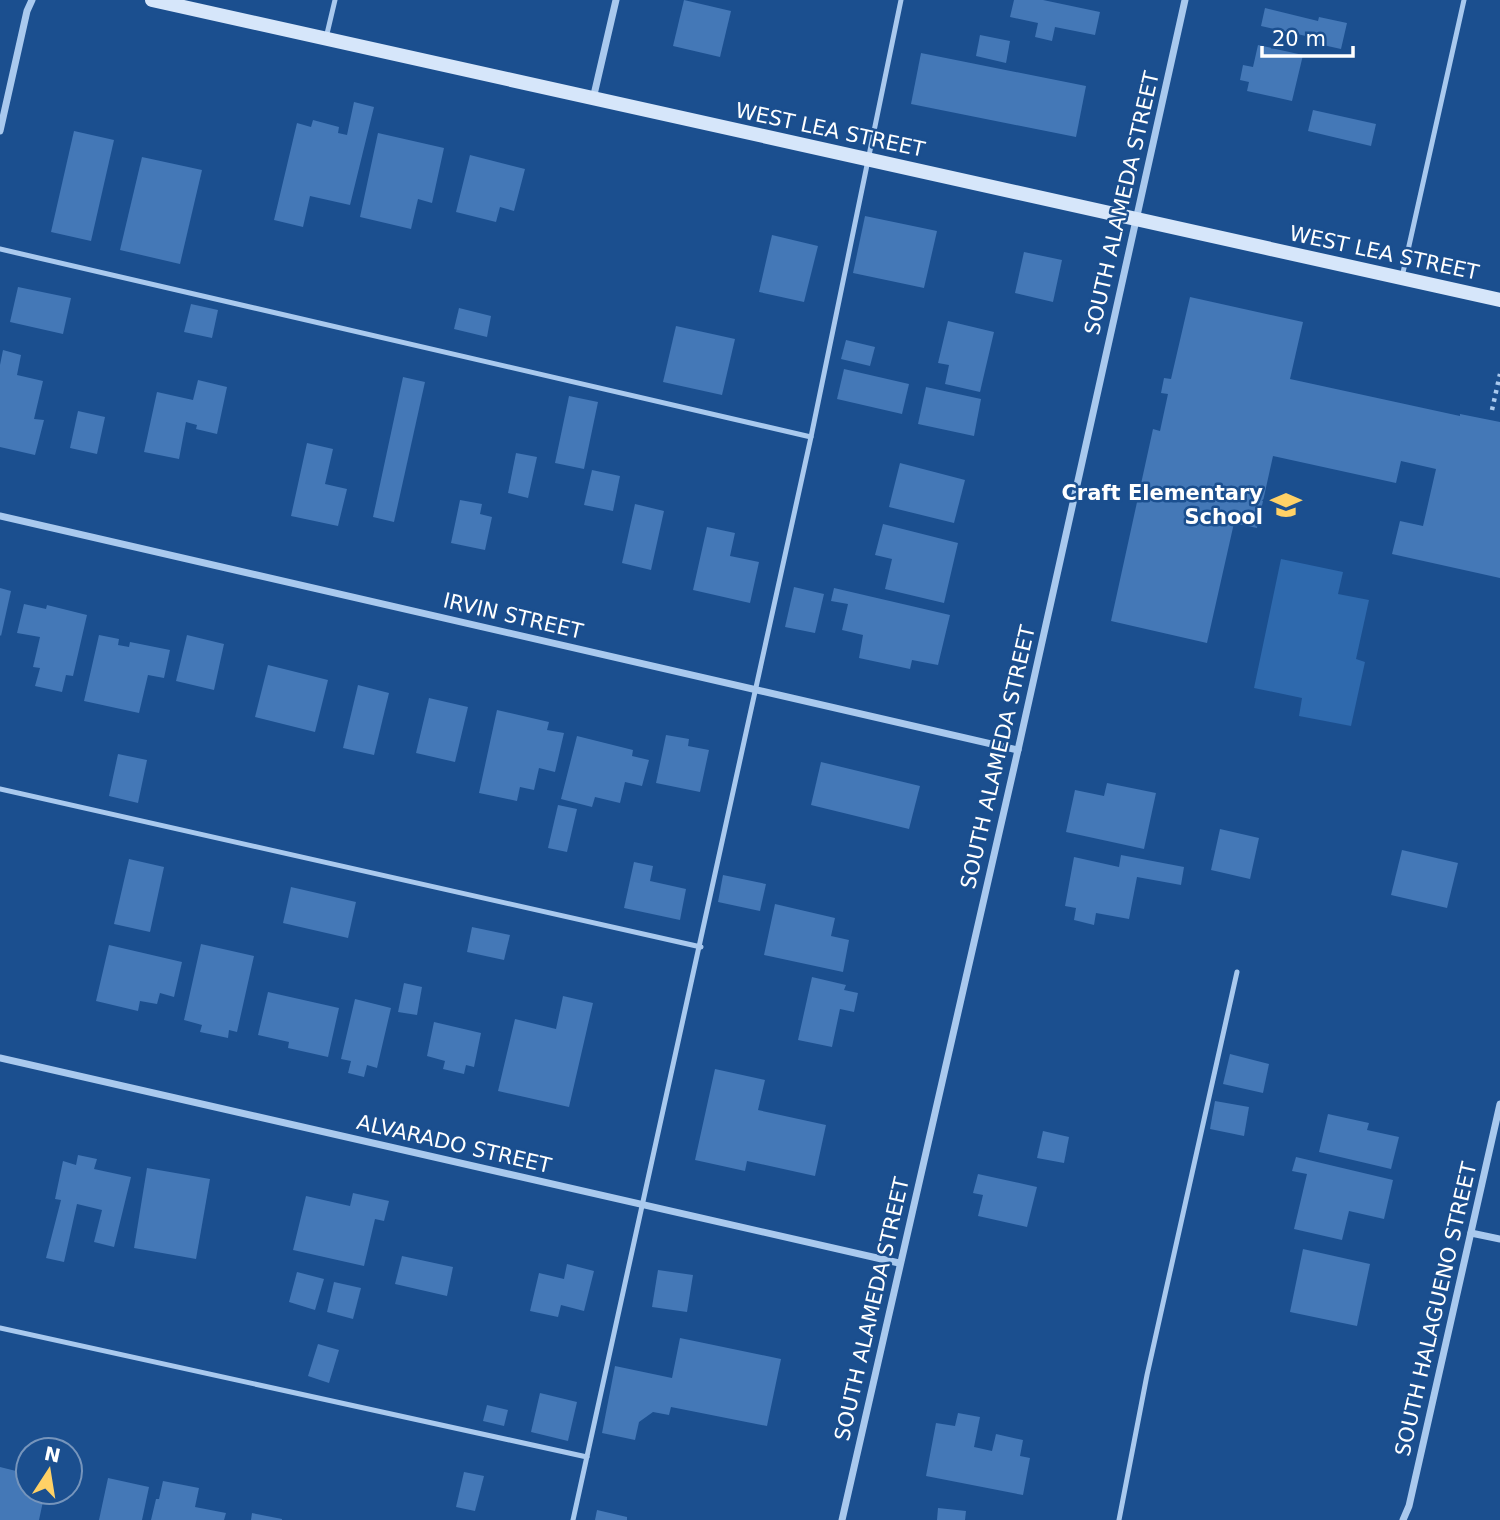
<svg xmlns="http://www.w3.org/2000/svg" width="1500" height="1520" font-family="'DejaVu Sans',sans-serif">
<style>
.green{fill:#2e69ad}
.building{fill:#4478b7}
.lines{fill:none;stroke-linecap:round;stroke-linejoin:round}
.path{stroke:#a9c9ee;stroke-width:4.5;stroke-dasharray:3.5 5;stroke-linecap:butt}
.lane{stroke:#a9c9ee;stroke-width:5}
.street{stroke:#a9c9ee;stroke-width:7}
.secondary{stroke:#d6e6fa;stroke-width:14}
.labels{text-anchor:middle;stroke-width:5;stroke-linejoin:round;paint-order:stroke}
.street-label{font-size:21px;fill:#fff;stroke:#1b4f8f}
.poi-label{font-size:21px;font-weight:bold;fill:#fff;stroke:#1b4f8f;text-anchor:end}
</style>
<rect width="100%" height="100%" fill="#1b4f8f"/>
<path class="green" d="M1281 559 1343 572 1338 594 1369 600 1356 659 1365 662 1351 726 1299 716 1302 698 1254 688Z"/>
<g class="building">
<path d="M684 0 731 11 720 57 673 46Z"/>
<path d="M1014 0H1043L1100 12 1095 35 1055 27 1052 41 1035 37 1038 23 1010 17Z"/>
<path d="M1265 8 1318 21 1319 17 1347 23 1341 49 1314 43 1315 38 1261 26Z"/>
<path d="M980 35 1010 41 1006 63 976 56Z"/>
<path d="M1258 45 1303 55 1292 101 1247 91 1249 82 1240 80 1243 65 1253 67Z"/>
<path d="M921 53 1086 86 1076 137 911 104Z"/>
<path d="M354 102 374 107 350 205 310 196 303 227 274 220 297 123 311 127 313 120 339 127 338 133 347 135Z"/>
<path d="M1313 110 1376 124 1371 146 1308 131Z"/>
<path d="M74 131 114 140 91 241 51 232Z"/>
<path d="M378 133 444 148 432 203 418 199 411 229 360 217Z"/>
<path d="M470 155 525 169 514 211 500 207 496 222 456 212Z"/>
<path d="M142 157 202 170 180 264 120 250Z"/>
<path d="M865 216 937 231 924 288 853 273Z"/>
<path d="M772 235 818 246 804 302 759 292Z"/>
<path d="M1024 252 1062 260 1053 302 1015 293Z"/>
<path d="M18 287 71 298 63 334 10 322Z"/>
<path d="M1190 297 1303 322 1290 379 1460 416V414L1500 422V578L1392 554 1400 521 1423 526 1436 469 1401 461 1396 483 1273 456 1257 528 1234 523 1207 643 1111 621 1153 429 1160 431 1168 394 1161 393 1164 378 1171 379Z"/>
<path d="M191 304 218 310 212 338 184 332Z"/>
<path d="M459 308 491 316 487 337 454 329Z"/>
<path d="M948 321 994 332 980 392 945 384 949 365 938 363Z"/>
<path d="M676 326 735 339 722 395 663 382Z"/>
<path d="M846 340 875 347 870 366 841 359Z"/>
<path d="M3 350 21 355 17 375 43 381 34 419 44 420 35 455 0 447V365Z"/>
<path d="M844 369 909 384 902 414 837 399Z"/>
<path d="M403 377 425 382 394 522 373 517Z"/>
<path d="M198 380 227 387 217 434 196 429 197 425 186 422 179 459 144 452 157 392 193 400Z"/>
<path d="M926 387 981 399 974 436 918 424Z"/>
<path d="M569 396 598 402 584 469 555 463Z"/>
<path d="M78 411 105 417 97 454 70 448Z"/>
<path d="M307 443 333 449 325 484 347 489 338 526 291 516Z"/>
<path d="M516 453 537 457 528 498 508 493Z"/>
<path d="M900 463 965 480 954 523 889 507Z"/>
<path d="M592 470 620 476 613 511 584 505Z"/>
<path d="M460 500 482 504 480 514 492 517 485 550 451 543Z"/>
<path d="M635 504 664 511 651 570 622 563Z"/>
<path d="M883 524 958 543 944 603 885 589 892 559 875 555Z"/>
<path d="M707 527 735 533 730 556 759 562 750 603 693 590Z"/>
<path d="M794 587 824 594 815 633 785 627Z"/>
<path d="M0 588 11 591 1 636 0 635Z"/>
<path d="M834 588 950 615 938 665 912 660 910 669 859 658 863 635 842 630 848 604 831 601Z"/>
<path d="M24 604 46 609 47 605 87 615 73 676 66 675 62 692 35 686 40 668 33 667 40 637 17 633Z"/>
<path d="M99 635 119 639 118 645 129 647 130 642 170 650 164 678 148 675 139 713 84 701Z"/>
<path d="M187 635 224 644 214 690 176 681Z"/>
<path d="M268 665 328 680 315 732 255 717Z"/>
<path d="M358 685 389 693 374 755 343 748Z"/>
<path d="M429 698 468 707 455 762 416 753Z"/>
<path d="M497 710 549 722 547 730 564 733 555 772 539 768 534 790 520 787 517 801 479 793Z"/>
<path d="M666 735 689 739 688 746 709 750 700 792 656 783Z"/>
<path d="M577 736 633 750 632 756 649 760 642 786 625 782 620 803 595 797 592 807 561 799Z"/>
<path d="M118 754 147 760 138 803 109 796Z"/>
<path d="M821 762 920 786 909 829 811 805Z"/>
<path d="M1107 783 1156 793 1144 849 1066 832 1075 790 1104 796Z"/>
<path d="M558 805 577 809 567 852 548 848Z"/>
<path d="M1220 829 1259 838 1250 879 1211 870Z"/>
<path d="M1402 850 1458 863 1447 908 1391 895Z"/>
<path d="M1121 855 1184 867 1181 885 1137 877 1129 919 1096 913 1094 925 1074 920 1076 908 1065 906 1074 857 1119 867Z"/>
<path d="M129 859 164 867 150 932 114 924Z"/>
<path d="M634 862 653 866 650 881 686 889 680 920 624 908Z"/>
<path d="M723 875 766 884 760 911 718 902Z"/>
<path d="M291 887 356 902 348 938 283 923Z"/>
<path d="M775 904 835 918 831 936 849 940 843 972 764 955Z"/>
<path d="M472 927 510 935 504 960 467 952Z"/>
<path d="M201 944 254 956 237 1032 229 1030 228 1038 200 1032 202 1025 184 1020Z"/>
<path d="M109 945 182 962 174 997 160 993 157 1004 140 1001 138 1011 96 1001Z"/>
<path d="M812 977 846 985 844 990 858 993 854 1012 840 1009 832 1047 798 1040Z"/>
<path d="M404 983 422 987 417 1015 398 1012Z"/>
<path d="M268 992 339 1008 328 1057 288 1048 289 1042 258 1035Z"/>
<path d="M563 996 593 1003 569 1107 498 1091 515 1019 556 1029Z"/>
<path d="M355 999 391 1008 377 1068 367 1065 364 1077 348 1073 351 1061 341 1059Z"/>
<path d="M434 1022 481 1033 474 1067 466 1065 464 1074 443 1069 445 1061 427 1056Z"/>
<path d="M1230 1054 1269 1064 1263 1093 1223 1084Z"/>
<path d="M715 1069 765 1080 758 1110 826 1125 815 1176 747 1161 745 1171 695 1160Z"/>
<path d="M1215 1101 1249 1107 1244 1136 1210 1129Z"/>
<path d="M1328 1114 1369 1123 1367 1130 1399 1137 1391 1169 1319 1152Z"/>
<path d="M1043 1131 1069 1137 1064 1163 1037 1158Z"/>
<path d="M78 1155 97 1159 94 1169 131 1177 114 1247 94 1242 102 1210 77 1204 64 1262 46 1258 61 1200 55 1199 63 1161 76 1165Z"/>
<path d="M1296 1157 1393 1180 1384 1219 1349 1211 1342 1240 1294 1229 1307 1174 1292 1171Z"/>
<path d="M147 1168 210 1179 196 1259 134 1248Z"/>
<path d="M978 1174 1037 1187 1027 1227 978 1216 983 1195 973 1193Z"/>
<path d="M353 1193 389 1201 384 1221 375 1219 364 1266 293 1250 306 1196 350 1206Z"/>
<path d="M1303 1249 1370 1264 1357 1326 1290 1312Z"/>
<path d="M402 1256 453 1267 447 1296 395 1284Z"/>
<path d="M567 1264 594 1271 584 1311 561 1305 558 1317 530 1311 539 1273 564 1279Z"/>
<path d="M658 1270 693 1275 687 1312 652 1307Z"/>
<path d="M297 1272 324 1279 315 1310 289 1302Z"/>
<path d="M334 1282 361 1288 353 1319 327 1312Z"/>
<path d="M680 1338 781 1359 767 1426 671 1407 669 1415 653 1412 639 1422 635 1440 602 1433 615 1366 672 1378Z"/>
<path d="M318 1344 339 1350 329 1383 308 1376Z"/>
<path d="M540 1393 577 1402 568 1441 531 1432Z"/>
<path d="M487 1405 508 1410 504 1426 483 1421Z"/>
<path d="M958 1413 980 1417 974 1447 992 1451 996 1434 1023 1440 1020 1456 1030 1458 1023 1495 926 1476 936 1423 955 1426Z"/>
<path d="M0 1467 28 1474V1492H45L39 1520H0Z"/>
<path d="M464 1472 484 1476 475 1511 456 1507Z"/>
<path d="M108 1478 149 1487 142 1520H99Z"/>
<path d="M163 1481 199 1488 195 1507 226 1513 224 1520H151L156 1499H159Z"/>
<path d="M938 1508 966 1511 965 1520H937Z"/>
<path d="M597 1510 627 1517V1520H595Z"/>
<path d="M252 1513 282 1519V1520H251Z"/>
</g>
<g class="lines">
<path class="path" d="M1492 410 1500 374"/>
<g class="lane">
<path d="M326 38 335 0"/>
<path d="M0 249 811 437"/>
<path d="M1402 277 1464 0"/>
<path d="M0 789 701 947"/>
<path d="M0 1328 587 1457"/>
<path d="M573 1520 811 437 901 0"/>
<path d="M1119 1520 1147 1375 1237 972"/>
</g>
<g class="street">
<path d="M593 99 616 0"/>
<path d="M0 131 27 11 32 0"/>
<path d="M0 516 1018 750"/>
<path d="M0 1058 899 1263"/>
<path d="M1471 1233 1500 1239"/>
<path d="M842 1520 1018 750 1185 0"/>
<path d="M1403 1520 1409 1506 1500 1104"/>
</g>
<path class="secondary" d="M152 0 1500 300"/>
</g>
<defs>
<g id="school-bare" transform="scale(2.415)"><path d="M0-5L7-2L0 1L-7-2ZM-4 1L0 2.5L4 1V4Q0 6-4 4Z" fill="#ffd166" stroke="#1b4f8f" stroke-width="2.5" paint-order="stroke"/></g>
</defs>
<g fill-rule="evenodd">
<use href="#school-bare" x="1286" y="505"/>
</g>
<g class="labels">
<g class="street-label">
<text transform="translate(830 130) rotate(12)" y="7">WEST LEA STREET</text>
<text transform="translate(1122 203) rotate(-77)" y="7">SOUTH ALAMEDA STREET</text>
<text transform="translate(1384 253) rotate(12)" y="7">WEST LEA STREET</text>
<text transform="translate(513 616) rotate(13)" y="7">IRVIN STREET</text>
<text transform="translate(998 757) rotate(-77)" y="7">SOUTH ALAMEDA STREET</text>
<text transform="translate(454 1144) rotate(13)" y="7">ALVARADO STREET</text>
<text transform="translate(872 1309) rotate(-77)" y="7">SOUTH ALAMEDA STREET</text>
<text transform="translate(1436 1309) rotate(-77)" y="7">SOUTH HALAGUENO STREET</text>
</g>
<g class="poi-label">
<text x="1263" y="500">Craft Elementary<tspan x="1263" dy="24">School</tspan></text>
</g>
</g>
<g transform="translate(49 1471) rotate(12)"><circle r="33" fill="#1b4f8f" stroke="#7695bc" stroke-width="2"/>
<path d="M0-5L12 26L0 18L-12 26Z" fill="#ffd166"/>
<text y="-10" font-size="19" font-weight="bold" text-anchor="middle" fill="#ffffff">N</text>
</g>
<path d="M1262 46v10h91v-10" fill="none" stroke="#ffffff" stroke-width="3.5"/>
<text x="1272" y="46" font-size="21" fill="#ffffff" stroke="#1b4f8f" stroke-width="5" paint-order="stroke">20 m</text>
</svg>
